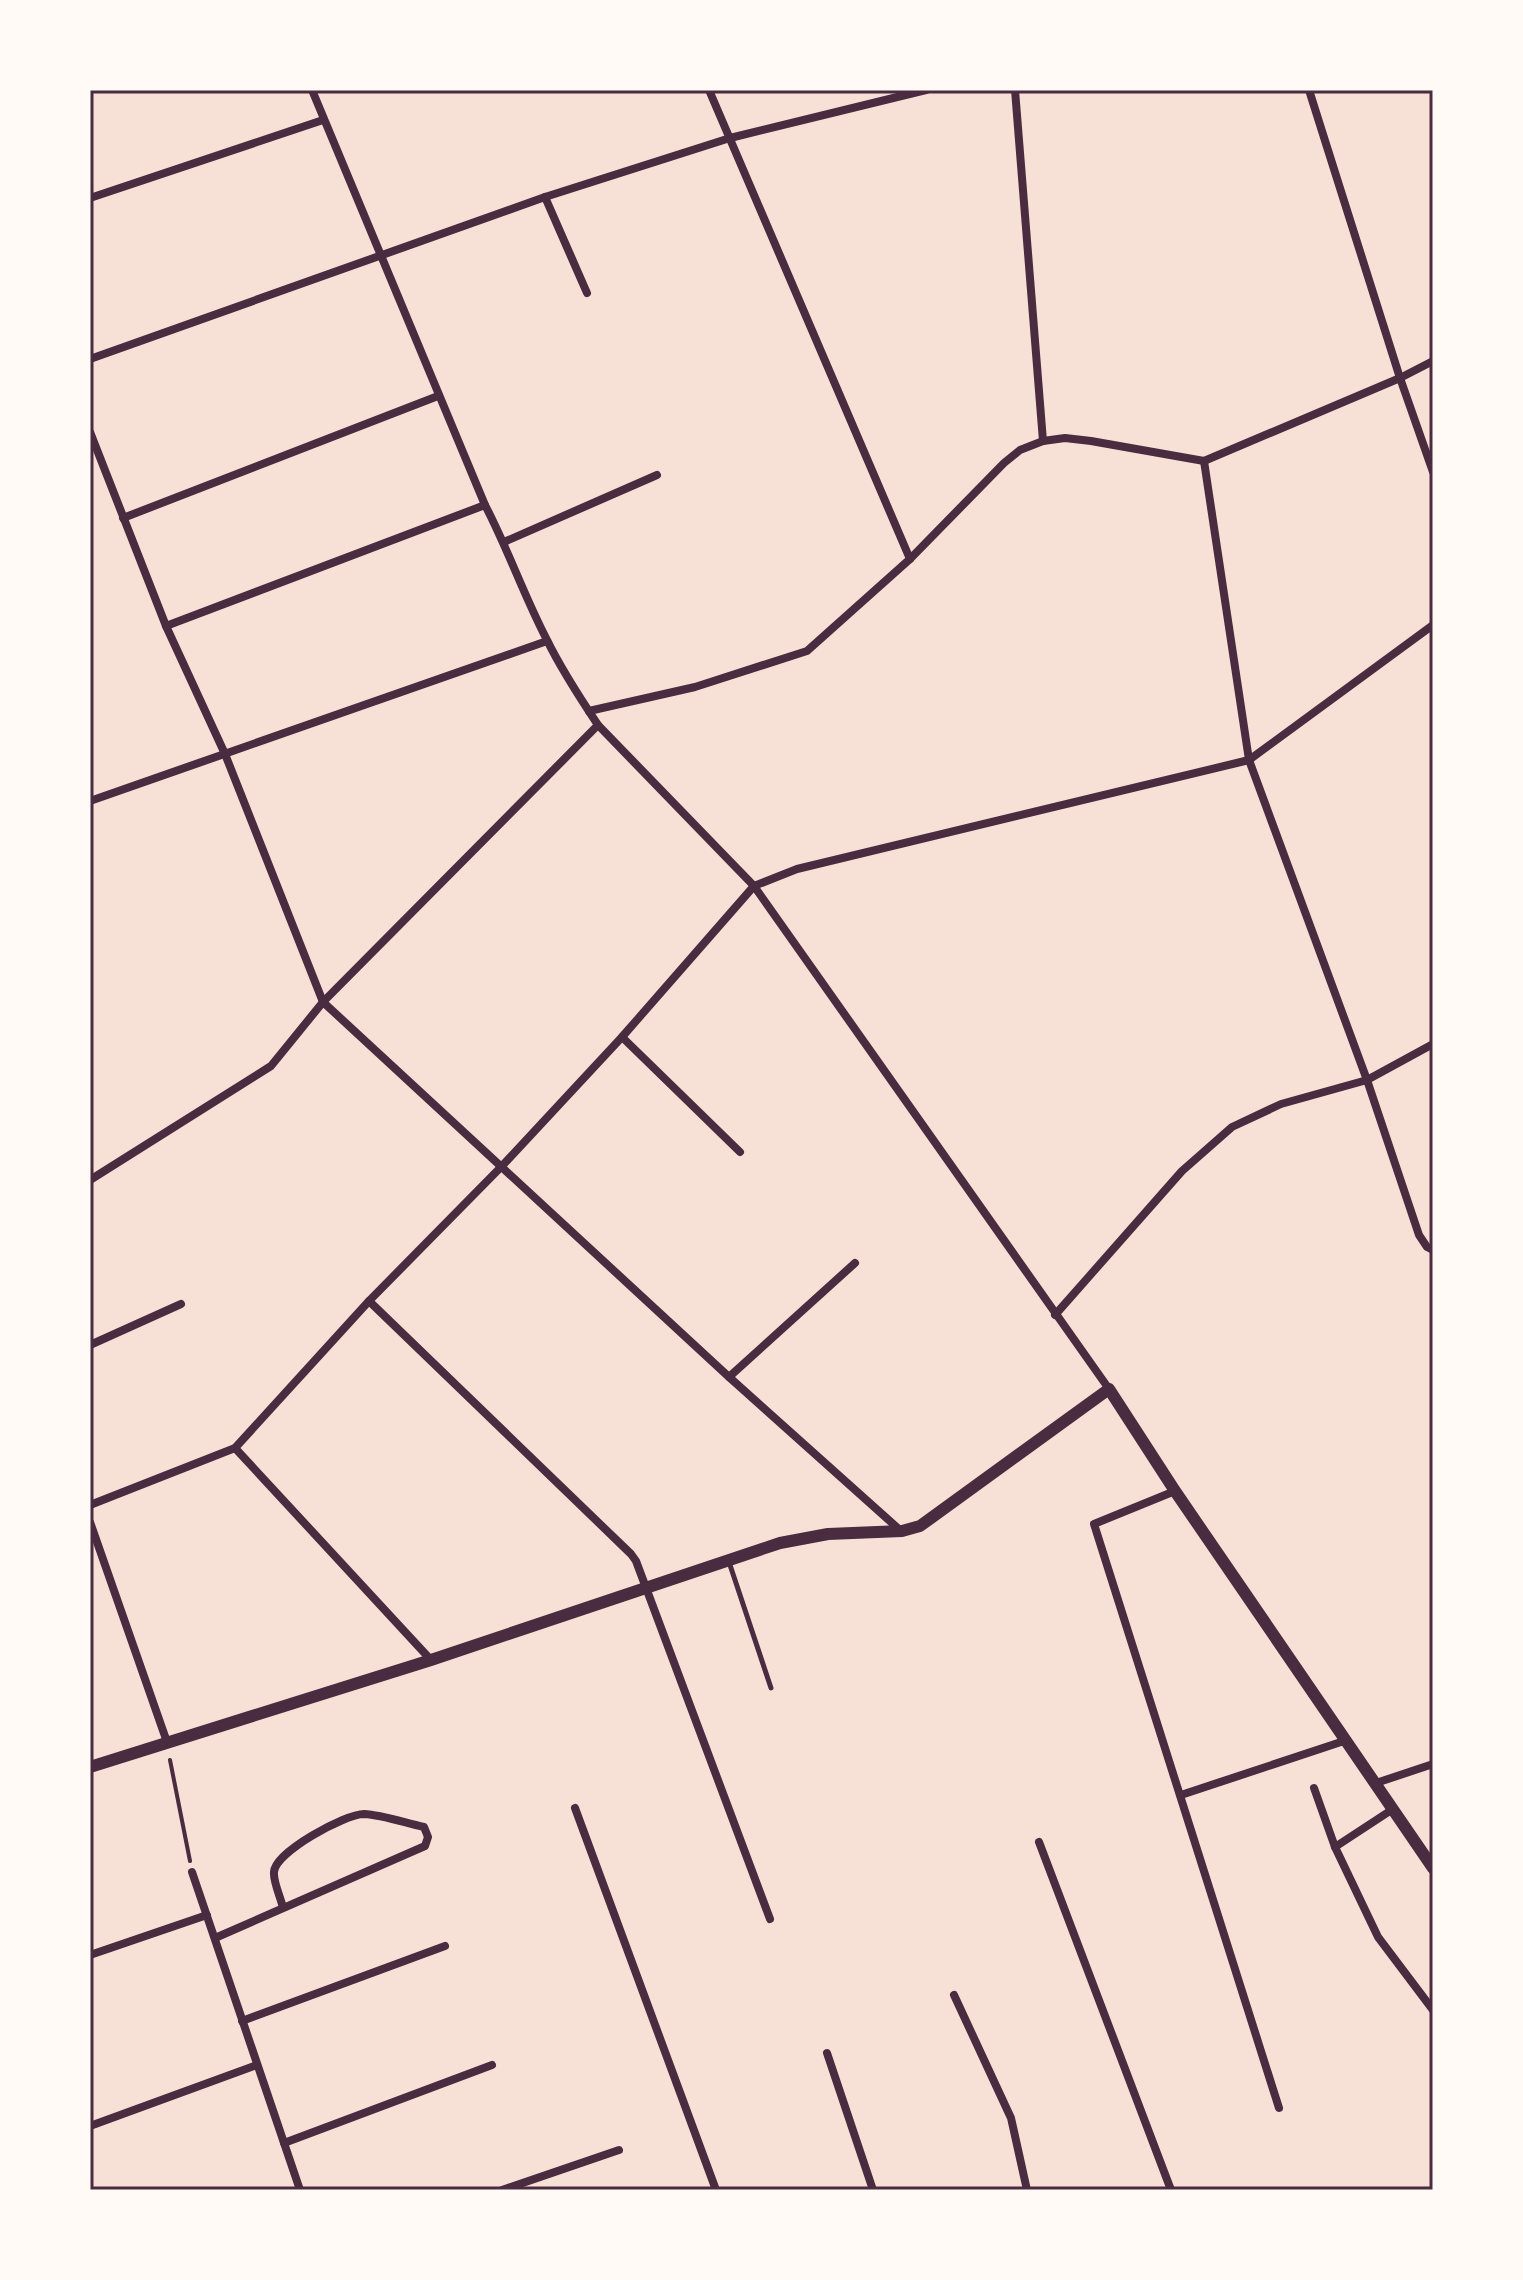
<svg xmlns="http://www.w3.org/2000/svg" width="1523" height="2280" font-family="'Roboto Condensed',sans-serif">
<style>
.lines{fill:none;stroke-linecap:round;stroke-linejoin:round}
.path{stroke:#4a2c40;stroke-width:4}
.service{stroke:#4a2c40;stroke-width:5}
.minor{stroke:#4a2c40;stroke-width:8}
.tertiary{stroke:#4a2c40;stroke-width:12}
.neatline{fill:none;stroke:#4a2c40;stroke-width:3}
</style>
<rect width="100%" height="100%" fill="#f7e1d7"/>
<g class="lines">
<path class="path" d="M170 1760 190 1861"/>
<path class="service" d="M729 1562 771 1688"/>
<g class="minor">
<path d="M312 90 485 505C508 549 524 596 547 640 561 669 580 698 598 725L754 886 1109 1389"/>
<path d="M709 90 910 559"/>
<path d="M1015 90 1043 441"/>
<path d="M1309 90 1400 378 1433 472"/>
<path d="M545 197 587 293"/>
<path d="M90 198 323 120"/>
<path d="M90 359 545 197 730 138 926 90"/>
<path d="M90 432 166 626 225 754 323 1002 729 1377 901 1531"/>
<path d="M1204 461 1249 760 1367 1080 1419 1235 1427 1247 1433 1250"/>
<path d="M123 518 438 396"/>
<path d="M504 542 657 475"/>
<path d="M166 626 485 505"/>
<path d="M589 711 695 687 807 651 910 559 1004 463 1020 450 1043 441 1065 438 1091 441 1204 461 1400 378 1433 361"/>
<path d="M90 801 547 641"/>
<path d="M622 1037 740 1152"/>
<path d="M90 1180 271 1066 323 1002 598 725"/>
<path d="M369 1301 631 1554 636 1561 770 1919"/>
<path d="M1055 1315 1182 1171 1232 1127 1281 1104 1367 1080 1433 1044"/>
<path d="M90 1345 181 1304"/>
<path d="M729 1377 855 1263"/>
<path d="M235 1448 431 1660"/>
<path d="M1175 1491 1094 1524 1279 2108"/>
<path d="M90 1505 235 1448 369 1301 502 1166 622 1037 754 886 797 869 1249 760 1433 625"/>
<path d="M90 1522 167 1742"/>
<path d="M1376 1783 1433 1764"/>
<path d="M1314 1788 1335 1847 1378 1937 1433 2010"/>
<path d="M1181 1795 1347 1740"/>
<path d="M575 1808 716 2190"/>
<path d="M1039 1842 1171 2190"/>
<path d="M1335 1847 1393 1809"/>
<path d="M192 1872 300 2190"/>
<path d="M215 1938 425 1846 428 1837 424 1827C405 1823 383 1815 364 1814 345 1814 275 1852 274 1872 273 1882 281 1898 283 1908"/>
<path d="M90 1955 207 1915"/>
<path d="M954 1995 1011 2118 1027 2190"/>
<path d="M242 2021 445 1946"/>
<path d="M827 2053 873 2190"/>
<path d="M90 2126 257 2065"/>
<path d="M284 2143 492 2065"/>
<path d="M502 2190 619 2150"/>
</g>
<path class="tertiary" d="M90 1767 431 1660 780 1543 828 1534 902 1531 920 1526 1109 1389 1175 1491 1433 1868"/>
</g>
<rect width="1523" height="2280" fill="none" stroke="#fffaf5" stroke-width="184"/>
<rect x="92" y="92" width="1339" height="2096" class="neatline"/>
</svg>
